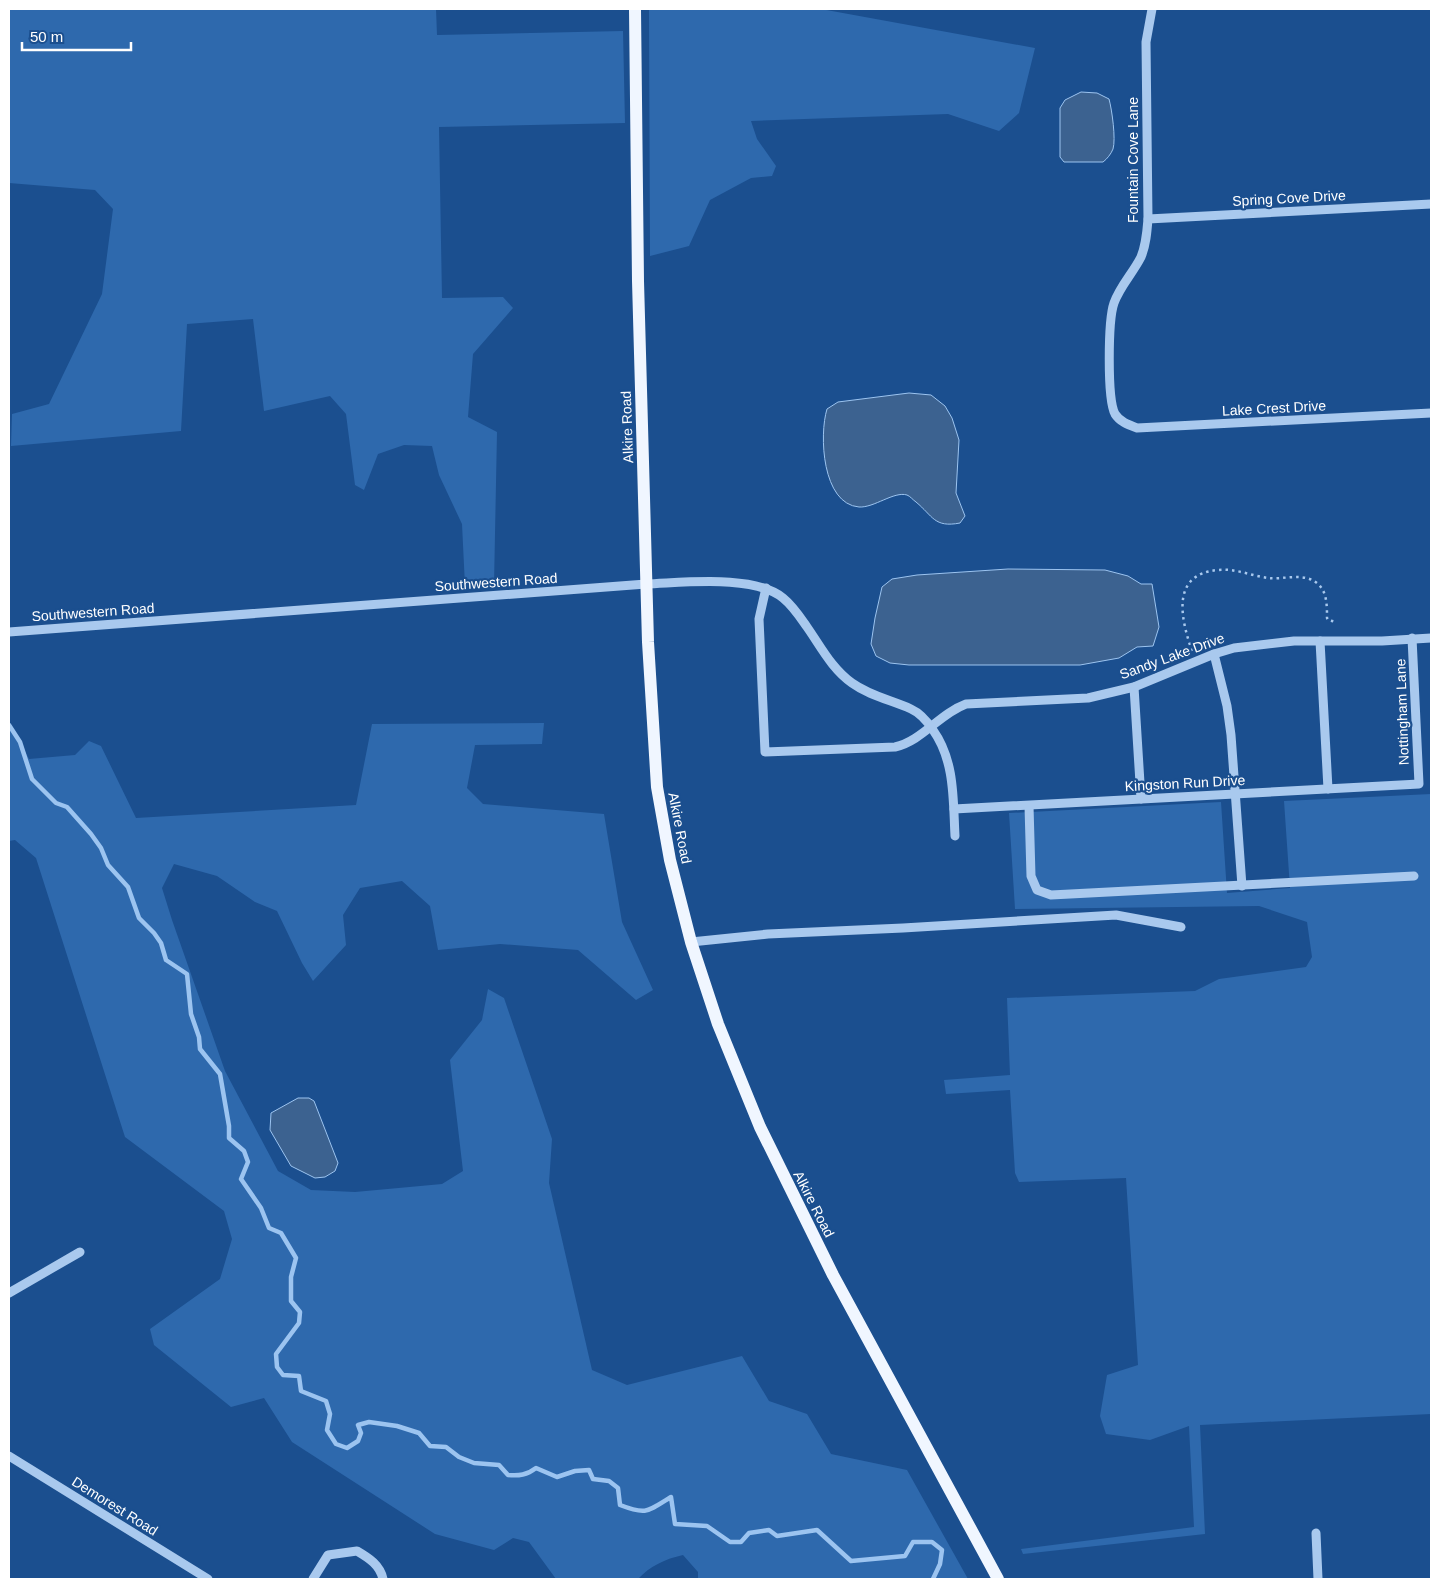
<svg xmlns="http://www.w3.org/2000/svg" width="1440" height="1588" font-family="Arial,sans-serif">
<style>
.green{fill:#2e69ad}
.water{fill:#3c6290;stroke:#9cc4f0}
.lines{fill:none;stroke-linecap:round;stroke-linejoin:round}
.stream{stroke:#9cc4f0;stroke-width:4.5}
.path{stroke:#a9c9ee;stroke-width:2.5;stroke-dasharray:2.5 4;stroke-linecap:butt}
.minor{stroke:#a9c9ee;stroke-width:9}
.major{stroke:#f0f6ff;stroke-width:12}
.labels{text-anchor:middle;stroke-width:4.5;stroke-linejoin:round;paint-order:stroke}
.street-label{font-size:14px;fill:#fff;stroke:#1b4f8f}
</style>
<rect width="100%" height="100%" fill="#1b4f8f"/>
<g class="green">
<path d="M9 9H436L437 35 623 31 625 123 439 127 442 298 503 297 513 308 473 354 468 417 497 432 494 585 465 586 462 524 439 475 432 446 404 445 378 454 364 490 355 485 346 414 330 396 264 411 253 319 187 324 181 431 11 446 12 414 49 404 102 294 113 209 95 190 9 183Z"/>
<path d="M649 9H821L1035 48 1019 113 999 131 948 114 751 121 757 139 776 166 772 176 751 178 710 200 689 246 650 256Z"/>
<path d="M9 711 10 723 29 759 75 755 89 741 101 746 136 818 356 805 372 724 544 723 542 744 475 745 467 788 483 804 604 814 622 922 653 990 636 1000 578 950 500 944 438 950 430 906 402 881 360 888 343 915 346 945 313 981 302 963 277 911 255 902 217 876 174 864 162 888 172 920 225 1071 278 1171 311 1190 355 1192 442 1184 463 1171 450 1060 482 1020 488 989 504 998 552 1139 549 1183 592 1370 627 1385 742 1356 769 1401 807 1414 831 1454 907 1470 968 1579H698V1572L683 1555C665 1559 650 1566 638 1579H556L529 1542 513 1538 494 1550 435 1534 292 1442 264 1398 231 1407 154 1345 150 1329 220 1279 232 1239 224 1211 125 1137 36 858 15 840 9 841Z"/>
<path d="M1431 794V1414L1200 1425 1205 1534 1023 1554 1021 1549 1194 1527 1189 1426 1150 1440 1106 1434 1100 1416 1107 1375 1138 1365 1126 1178 1019 1182 1015 1173 1010 1090 946 1094 944 1080 1010 1075 1007 998 1195 991 1219 979 1306 967 1312 957 1307 922 1259 906 1015 909 1009 813 1221 802 1227 893 1290 888 1284 801Z"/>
</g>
<g class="water">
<path d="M1081 92 1097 93 1109 99C1112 110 1116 139 1113 149 1111 154 1107 159 1103 162H1064L1060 157V108L1065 100Z"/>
<path d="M909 393 931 395 945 406 952 418 959 440 956 493 965 516 960 523C934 528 933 516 916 502 913 500 910 496 907 495 894 491 874 508 859 507 822 504 819 435 827 409L838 402Z"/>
<path d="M1008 569 1105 570 1128 576 1141 584H1152L1159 627 1153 646 1137 647 1119 658 1080 665H909L890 663 876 656 871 644 875 618 882 587 892 579 917 575Z"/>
<path d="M298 1098H309L314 1101 338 1163 335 1171 325 1177 315 1178 291 1166 270 1130 271 1113Z"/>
</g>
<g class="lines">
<path class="stream" d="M9 725 20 742 32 779 56 803 67 807 91 834 101 848 108 865 128 887 139 918 154 933 161 943 166 960 187 974 191 1014 199 1037 200 1049 220 1074 229 1126V1138L244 1151 248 1162 241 1179 261 1208 269 1228 281 1233 296 1258 291 1277V1301L300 1312 299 1323 276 1354 277 1367 283 1375 299 1376 301 1391 326 1401 330 1414 327 1430 336 1444 347 1448 358 1441 361 1433 358 1425 369 1422 397 1426 419 1433 430 1446 446 1447 459 1457 474 1463 499 1465 508 1475C519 1476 527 1475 536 1468L557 1477 575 1471 589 1470 593 1479 609 1481 618 1488 620 1505C646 1515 647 1512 671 1497L675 1524 707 1526 730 1542H741L749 1533 769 1530 777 1536 817 1530 851 1561 905 1556 913 1542H932L942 1550 940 1564 933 1579"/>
<path class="path" d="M1192 651C1181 619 1170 574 1218 570 1235 568 1252 576 1268 578 1283 580 1303 572 1317 583 1327 591 1327 605 1327 618L1328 620 1336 622"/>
<g class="minor">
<path d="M1152 9 1146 42 1148 219C1147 232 1146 245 1141 257 1133 273 1120 286 1114 303 1108 320 1107 399 1115 414 1120 422 1129 425 1137 428L1431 413"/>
<path d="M1148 219 1431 204"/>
<path d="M766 588 759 619 765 752 895 747C922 741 939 714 966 704L1088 698 1134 687 1214 654 1234 648 1294 641H1382L1431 638"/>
<path d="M9 632 646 584C682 583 754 574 783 598 793 606 800 617 807 627 821 647 832 669 852 683 870 696 891 700 911 709 920 713 927 721 933 730 955 761 953 799 955 836"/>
<path d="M1320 641 1328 789"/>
<path d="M1214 654 1227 706 1231 735 1242 886"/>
<path d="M1134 687 1141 799"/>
<path d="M1029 806 1031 876 1037 890 1051 895 1414 876"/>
<path d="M954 809 1419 784 1412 638"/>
<path d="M691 942 768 934 903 928 1116 915 1181 927"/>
<path d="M9 1293 80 1252"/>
<path d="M9 1456 208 1579"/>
<path d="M1316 1533 1318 1579"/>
<path d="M313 1579 328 1555 357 1551C369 1558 380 1565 383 1579"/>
</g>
<path class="major" d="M635 9 638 281 648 642 657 787 670 860 691 942 718 1024 760 1127 833 1275 998 1579"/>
</g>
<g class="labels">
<g class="street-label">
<text transform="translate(1133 160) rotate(-90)" y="5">Fountain Cove Lane</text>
<text transform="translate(1289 198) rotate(-3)" y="5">Spring Cove Drive</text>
<text transform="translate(1274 408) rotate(-3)" y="5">Lake Crest Drive</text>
<text transform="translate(627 427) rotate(-92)" y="5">Alkire Road</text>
<text transform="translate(496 582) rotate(-4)" y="5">Southwestern Road</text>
<text transform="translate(93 612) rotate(-4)" y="5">Southwestern Road</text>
<text transform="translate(1172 656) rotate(-20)" y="5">Sandy Lake Drive</text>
<text transform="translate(1402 712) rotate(-92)" y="5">Nottingham Lane</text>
<text transform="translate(1185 783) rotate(-3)" y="5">Kingston Run Drive</text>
<text transform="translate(680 828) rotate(79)" y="5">Alkire Road</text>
<text transform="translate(814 1204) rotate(63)" y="5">Alkire Road</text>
<text transform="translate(115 1506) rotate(32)" y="5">Demorest Road</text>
</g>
</g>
<rect width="1440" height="1588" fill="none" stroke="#ffffff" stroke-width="20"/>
<path d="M22 42v8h109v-8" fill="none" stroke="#ffffff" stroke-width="2.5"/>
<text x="30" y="42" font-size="15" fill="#ffffff" stroke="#1b4f8f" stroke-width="4" paint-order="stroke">50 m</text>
</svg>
